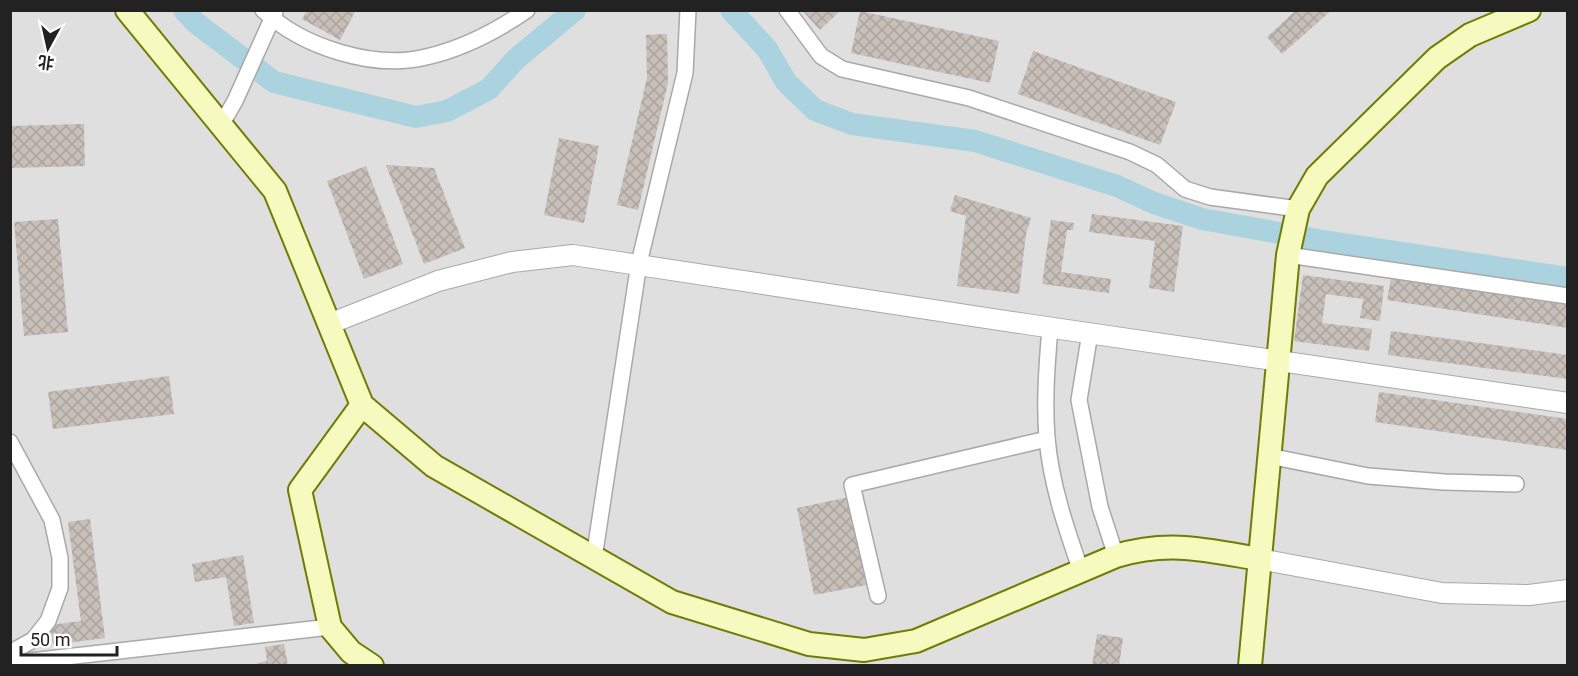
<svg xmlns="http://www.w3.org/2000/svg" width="1578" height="676" font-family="Roboto,'Noto Sans SC',sans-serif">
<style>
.residential{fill:#e0dfdf}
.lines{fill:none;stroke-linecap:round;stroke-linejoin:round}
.river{stroke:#aad3df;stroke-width:22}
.building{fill:url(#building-cross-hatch)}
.minor-casing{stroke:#a9a9a9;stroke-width:18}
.tertiary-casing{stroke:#a9a9a9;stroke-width:22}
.secondary-casing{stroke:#707d05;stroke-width:26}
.minor{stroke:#fff;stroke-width:15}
.tertiary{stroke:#fff;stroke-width:20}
.secondary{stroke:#f7fabf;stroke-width:22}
</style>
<defs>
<pattern id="building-cross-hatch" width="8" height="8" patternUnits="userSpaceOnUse" patternTransform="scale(1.5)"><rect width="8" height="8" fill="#c7bfb8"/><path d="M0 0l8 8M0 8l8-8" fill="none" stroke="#aba49e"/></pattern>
</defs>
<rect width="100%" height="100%" fill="#f2efe9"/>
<rect class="residential" x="11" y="11" width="1556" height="654"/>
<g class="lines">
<g class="river">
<path d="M184 10 196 23 274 82 416 117 447 111 489 89 516 59 575 10"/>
<path d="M731 10 767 49 786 82 815 110 852 124 975 141 1117 186 1154 203 1202 219 1329 242 1568 278"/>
</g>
</g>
<g class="building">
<path d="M307 10H356L340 40 302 19Z"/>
<path d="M802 10H841L820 30Z"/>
<path d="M1296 10H1332L1282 54 1267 37Z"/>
<path d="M860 11 999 41 990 83 851 53Z"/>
<path d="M667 34 668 83 638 210 617 205 647 78 646 35Z"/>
<path d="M1033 51 1176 102 1160 145 1018 94Z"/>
<path d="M84 124 85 166 10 168V126Z"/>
<path d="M559 138 599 146 584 223 544 215Z"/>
<path d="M386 165 434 168 465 248 424 264Z"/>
<path d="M366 166 403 264 364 279 327 181Z"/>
<path d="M955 195 1031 218 1026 234 1019 294 957 286 966 216 950 211Z"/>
<path d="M1092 214 1183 226 1174 292 1149 288 1155 241 1089 232Z"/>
<path d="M58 219 68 332 24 336 14 222Z"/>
<path d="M1051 220 1074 223 1073 230H1067L1061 272 1111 279 1109 293 1042 284Z"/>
<path d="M1303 275 1384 286 1380 321 1360 318 1363 299 1326 294 1322 323 1372 329 1369 351 1294 341Z"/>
<path d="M1391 278 1568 305V328L1387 300Z"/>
<path d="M1391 331 1568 355V379L1388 355Z"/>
<path d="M169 376 174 414 53 429 48 392Z"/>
<path d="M1379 392 1568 419 1567 450 1375 422Z"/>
<path d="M849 497 867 585 814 595 797 508Z"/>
<path d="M90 519 105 638 53 645 50 625 81 621 68 522Z"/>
<path d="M243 555 254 623 234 626 226 577 195 582 192 564Z"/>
<path d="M1097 634 1123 638 1119 666H1092Z"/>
<path d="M284 644 288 666H248L267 661 265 647Z"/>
</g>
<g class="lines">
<g class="minor-casing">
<g id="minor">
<path d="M263 10C302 47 374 70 426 57 461 49 498 30 527 10"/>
<path d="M787 10 821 56 842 69 969 98 1130 152 1157 165 1185 189 1210 197 1298 209"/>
<path d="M221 125 235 101 275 12"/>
<path d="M1288 255 1568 296"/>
<path d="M1050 328C1047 364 1044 401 1047 438 1051 484 1066 528 1081 571"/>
<path d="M1090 333 1079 400 1100 507 1116 556"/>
<path d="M10 442 52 520 60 558V588L48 621 33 640 13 651V663L330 627"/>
<path d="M1269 456 1368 476 1444 482 1516 484"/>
<path d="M594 558 639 263 685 73 688 10"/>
<path d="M878 596 852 485 1047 439"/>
</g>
</g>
<g class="tertiary-casing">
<g id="tertiary">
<path d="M329 324 438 281 512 262 573 255 1026 324 1568 403"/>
<path d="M1259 559 1442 593 1529 595 1568 590"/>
</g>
</g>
<g class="secondary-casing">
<g id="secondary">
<path d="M127 10 275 191 362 405 434 466 672 602 809 644 864 650 916 641 1116 556C1169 540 1206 550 1259 559"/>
<path d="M362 405 300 490 330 627 351 652 372 666"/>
<path d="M1250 666 1288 255 1298 209 1317 176 1437 58 1470 35 1529 10"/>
</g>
</g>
<use href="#minor" class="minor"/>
<use href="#tertiary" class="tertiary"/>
<use href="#secondary" class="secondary"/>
</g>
<rect width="1578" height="676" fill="none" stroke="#222222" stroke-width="24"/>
<g transform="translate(48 48) rotate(188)" stroke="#ffffff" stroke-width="4.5" paint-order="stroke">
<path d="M0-4.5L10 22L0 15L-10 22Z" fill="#222222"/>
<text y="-9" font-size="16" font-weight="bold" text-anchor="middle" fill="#222222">北</text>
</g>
<path d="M21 646v9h96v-9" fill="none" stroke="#222222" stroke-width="3"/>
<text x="30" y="646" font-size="18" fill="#222222" stroke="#ffffff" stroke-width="4.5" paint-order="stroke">50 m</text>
</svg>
